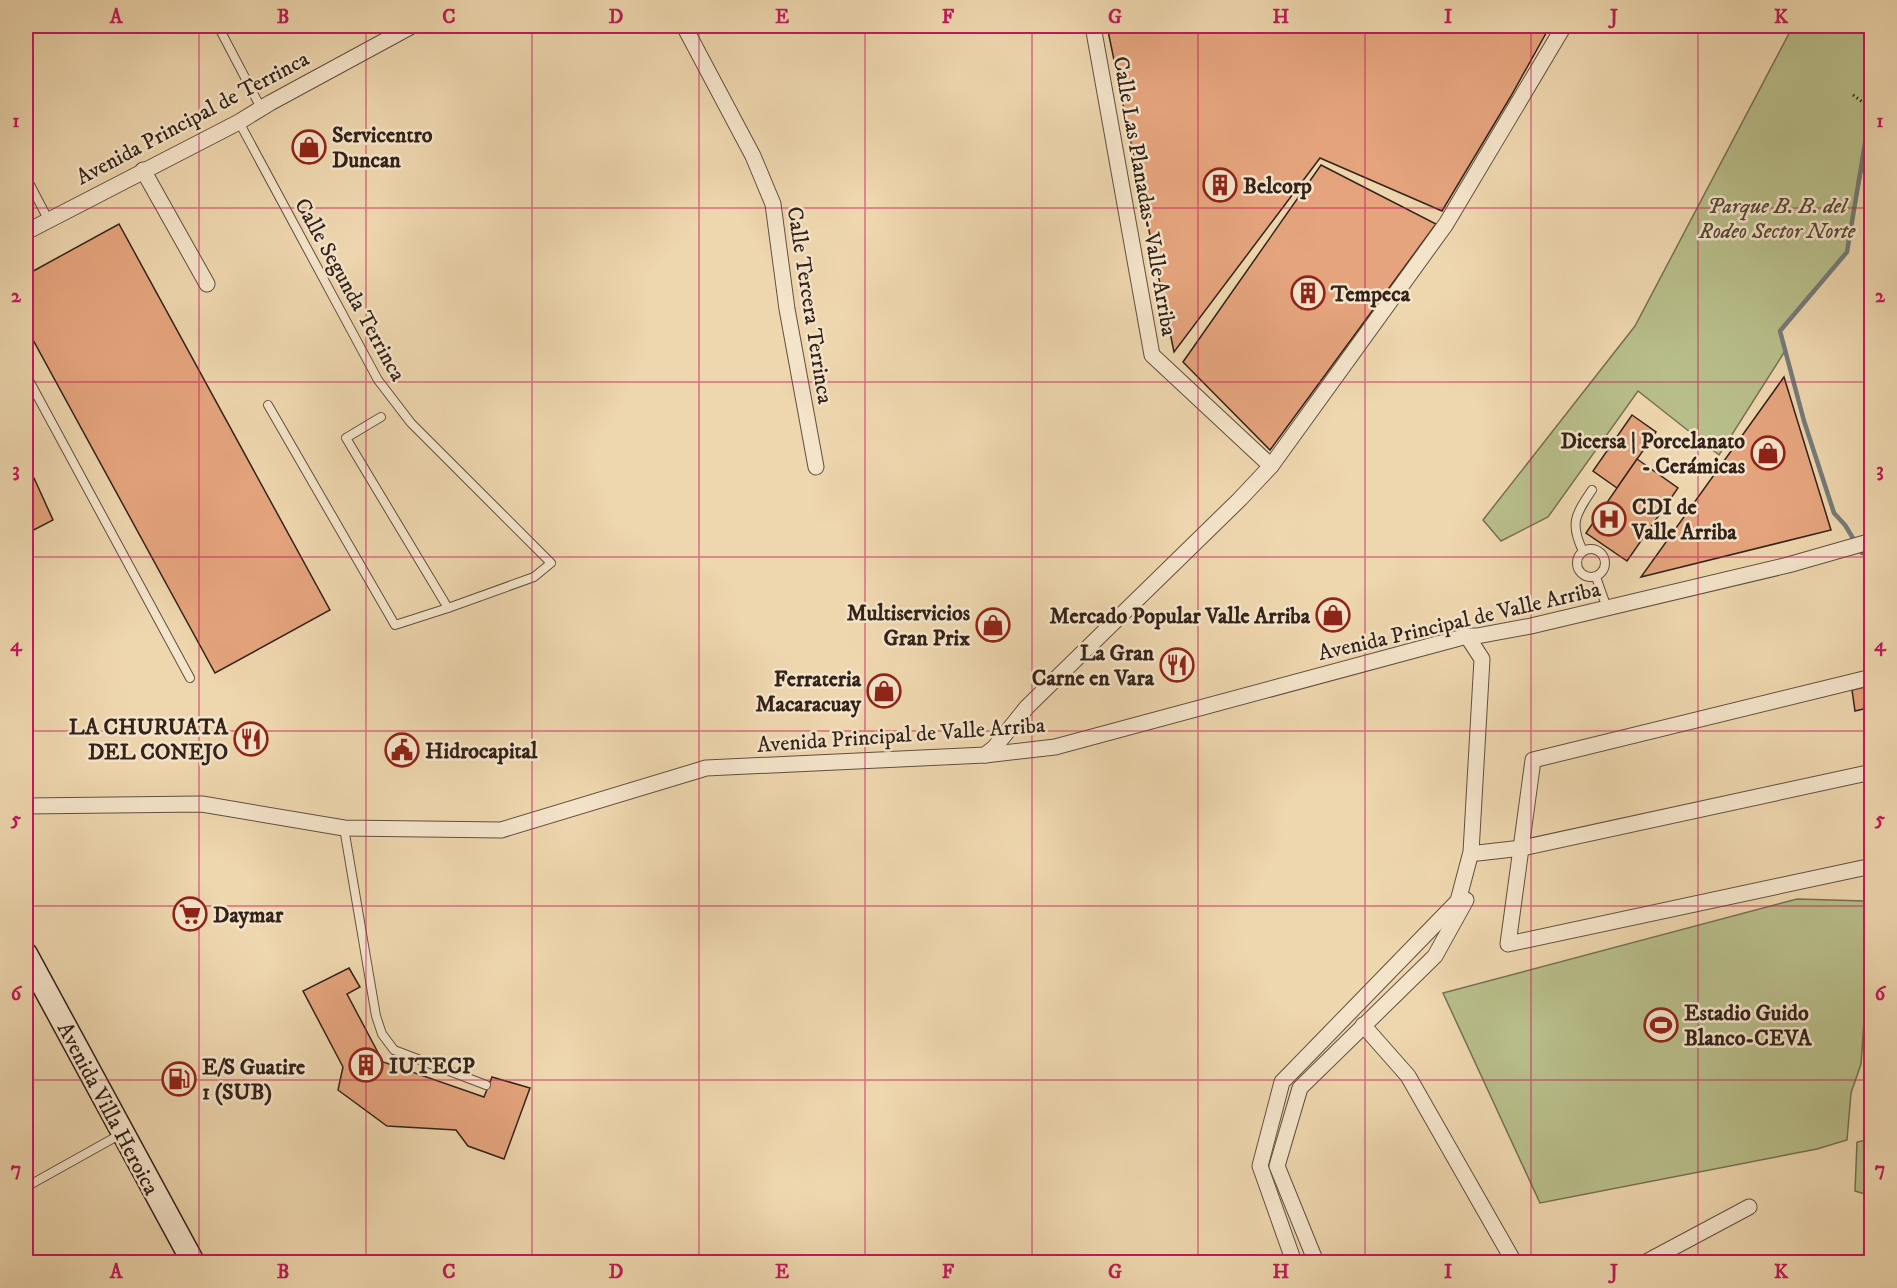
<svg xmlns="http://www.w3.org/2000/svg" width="1897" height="1288" font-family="'IM FELL DW Pica',serif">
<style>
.green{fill:#b8be8a;stroke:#767052;stroke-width:1.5}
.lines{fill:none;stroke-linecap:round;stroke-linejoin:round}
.stream{stroke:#747b78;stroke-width:4.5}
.building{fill:#e5a47d;stroke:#332219;stroke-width:1.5}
.lane-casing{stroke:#624f3e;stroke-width:10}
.street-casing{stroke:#624f3e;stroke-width:17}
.secondary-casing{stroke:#332219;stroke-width:25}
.path{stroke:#332219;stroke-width:3;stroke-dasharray:1.5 3;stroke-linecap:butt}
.lane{stroke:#f4e4ca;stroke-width:8}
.street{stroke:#f4e4ca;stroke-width:15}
.secondary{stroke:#f4e4ca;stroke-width:22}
.grid{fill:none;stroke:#c2185b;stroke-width:1.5;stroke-opacity:0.55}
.labels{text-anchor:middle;stroke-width:5;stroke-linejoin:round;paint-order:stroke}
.street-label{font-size:22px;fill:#332219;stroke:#f4e4ca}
.poi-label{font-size:22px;font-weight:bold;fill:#332219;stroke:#f4e4ca;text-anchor:start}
.park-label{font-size:22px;font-style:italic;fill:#544935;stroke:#f4e4ca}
.neatline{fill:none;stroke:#c2185b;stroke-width:2}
.grid-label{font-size:20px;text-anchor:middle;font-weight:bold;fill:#c2185b}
</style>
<rect width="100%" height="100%" fill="#eed6ae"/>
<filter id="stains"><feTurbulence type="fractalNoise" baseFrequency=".00333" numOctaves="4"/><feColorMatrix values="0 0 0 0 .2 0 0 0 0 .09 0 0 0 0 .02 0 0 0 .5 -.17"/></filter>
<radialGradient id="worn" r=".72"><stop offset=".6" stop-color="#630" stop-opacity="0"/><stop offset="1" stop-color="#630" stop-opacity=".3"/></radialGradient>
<g class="green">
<path d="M1793 26H1871V123L1847 252 1780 331 1785 351 1719 455 1638 391 1548 517 1501 541 1483 520 1635 326Z"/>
<path d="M1797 899 1864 901 1866 994 1861 1064 1851 1093 1847 1140 1817 1149 1540 1203 1443 993Z"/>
<path d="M1871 1139H1872L1871 1211 1868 1195 1855 1191 1857 1142Z"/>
</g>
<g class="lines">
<path class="stream" d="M1872 120 1865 143 1847 252 1780 331 1804 421 1834 513 1845 525 1862 553 1872 550"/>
</g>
<g class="building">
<path d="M1107 26H1550L1511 96 1442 211 1320 158 1174 352Z"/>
<path d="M1321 165 1436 224 1270 450 1183 362Z"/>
<path d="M119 224 330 610 215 673 26 327V275Z"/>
<path d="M1784 377 1831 530 1641 577Z"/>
<path d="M1632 415 1656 432 1617 488 1593 471Z"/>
<path d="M1637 459 1678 488 1627 561 1586 533Z"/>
<path d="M34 478 53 520 26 534V483Z"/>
<path d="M1872 685V707L1855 711 1852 690Z"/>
<path d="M349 968 360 987 347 994 383 1062 484 1097 492 1077 530 1088 504 1159 468 1146 456 1130 387 1126 338 1090 343 1067 303 991Z"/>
</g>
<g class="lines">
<g class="lane-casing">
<g id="lane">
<path d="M218 26 261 108"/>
<path d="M239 122 378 380 411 423 551 563 534 577 448 608 395 625 268 405"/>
<path d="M26 177 48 219"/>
<path d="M26 375 190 678"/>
<path d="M381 417 346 438 448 608"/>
<circle cx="1591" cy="563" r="14"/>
<path d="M1583 551C1569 523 1576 514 1592 490"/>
<path d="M1596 577 1607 608"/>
<path d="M344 828 376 1016 382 1034 394 1050 486 1085"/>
<path d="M26 1187 121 1134"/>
</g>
</g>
<g class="street-casing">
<g id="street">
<path d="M684 26 753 156 773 204 787 309 816 467"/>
<path d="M1093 26 1152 355 1271 466"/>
<path d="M143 170 207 284"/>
<path d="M26 232 239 122 270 103 412 26"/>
<path d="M1872 677 1533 760 1508 944 1872 866"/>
<path d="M985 755 994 748 1027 707 1240 499 1271 466 1446 224 1564 26"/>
<path d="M26 806 202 804 344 828 501 830 706 768 985 755 1055 747 1467 636H1477L1531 626 1788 565 1872 541"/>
<path d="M1478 853 1522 848 1872 772"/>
<path d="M1363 1025 1408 1076 1514 1262"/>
<path d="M1294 1262 1260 1166 1282 1082 1458 901 1471 852 1482 659 1467 636"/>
<path d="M1316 1262 1277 1166 1300 1088 1435 956 1466 900"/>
<path d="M1646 1262 1749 1207"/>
</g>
</g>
<g class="secondary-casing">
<path id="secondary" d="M26 954 193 1262"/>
</g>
<path class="path" d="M1853 95 1872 109"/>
<use href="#lane" class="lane"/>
<use href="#street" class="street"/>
<use href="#secondary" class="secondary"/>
</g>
<path class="grid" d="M199 26V1262M366 26V1262M532 26V1262M699 26V1262M865 26V1262M1032 26V1262M1198 26V1262M1365 26V1262M1531 26V1262M1698 26V1262M26 208H1872M26 382H1872M26 557H1872M26 731H1872M26 906H1872M26 1080H1872"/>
<defs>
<g id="shop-ring" transform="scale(1.725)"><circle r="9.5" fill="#f4e4ca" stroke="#8f2418" stroke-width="1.5"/><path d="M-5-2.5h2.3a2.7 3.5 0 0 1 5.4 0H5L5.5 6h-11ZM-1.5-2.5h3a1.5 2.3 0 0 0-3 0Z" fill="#8f2418"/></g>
<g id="building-ring" transform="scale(1.725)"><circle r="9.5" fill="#f4e4ca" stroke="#8f2418" stroke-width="1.5"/><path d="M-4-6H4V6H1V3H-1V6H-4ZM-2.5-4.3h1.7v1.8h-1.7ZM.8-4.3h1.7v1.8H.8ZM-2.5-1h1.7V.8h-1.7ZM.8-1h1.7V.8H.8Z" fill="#8f2418"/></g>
<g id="hospital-ring" transform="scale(1.725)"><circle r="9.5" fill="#f4e4ca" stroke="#8f2418" stroke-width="1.5"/><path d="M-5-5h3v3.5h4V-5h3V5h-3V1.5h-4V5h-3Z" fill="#8f2418"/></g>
<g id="restaurant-ring" transform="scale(1.725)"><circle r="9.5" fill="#f4e4ca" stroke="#8f2418" stroke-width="1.5"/><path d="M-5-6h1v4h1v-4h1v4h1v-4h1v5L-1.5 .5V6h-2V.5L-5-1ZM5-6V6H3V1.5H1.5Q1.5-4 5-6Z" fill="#8f2418"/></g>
<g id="civic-ring" transform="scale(1.725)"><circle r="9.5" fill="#f4e4ca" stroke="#8f2418" stroke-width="1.5"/><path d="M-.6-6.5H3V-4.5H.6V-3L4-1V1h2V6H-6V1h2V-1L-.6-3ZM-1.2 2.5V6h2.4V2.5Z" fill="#8f2418"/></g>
<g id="supermarket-ring" transform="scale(1.725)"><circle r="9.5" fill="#f4e4ca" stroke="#8f2418" stroke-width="1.5"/><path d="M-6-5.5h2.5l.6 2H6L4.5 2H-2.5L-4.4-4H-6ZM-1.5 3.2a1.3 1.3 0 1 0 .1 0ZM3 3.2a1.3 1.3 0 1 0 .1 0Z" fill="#8f2418"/></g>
<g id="stadium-ring" transform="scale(1.725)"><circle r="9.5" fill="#f4e4ca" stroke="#8f2418" stroke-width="1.5"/><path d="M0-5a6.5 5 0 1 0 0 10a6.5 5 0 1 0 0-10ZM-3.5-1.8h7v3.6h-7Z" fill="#8f2418"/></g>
<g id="fuel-ring" transform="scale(1.725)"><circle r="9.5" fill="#f4e4ca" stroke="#8f2418" stroke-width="1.5"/><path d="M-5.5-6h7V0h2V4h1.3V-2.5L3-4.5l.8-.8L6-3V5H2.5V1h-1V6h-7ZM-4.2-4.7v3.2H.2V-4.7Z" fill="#8f2418"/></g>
</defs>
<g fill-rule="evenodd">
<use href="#shop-ring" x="309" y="147"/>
<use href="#building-ring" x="1220" y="185"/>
<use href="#building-ring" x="1308" y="293"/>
<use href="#shop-ring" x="1768" y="453"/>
<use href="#hospital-ring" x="1609" y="519"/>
<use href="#shop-ring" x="1333" y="615"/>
<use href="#shop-ring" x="993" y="625"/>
<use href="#restaurant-ring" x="1177" y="665"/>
<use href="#shop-ring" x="884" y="691"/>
<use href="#restaurant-ring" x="251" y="739"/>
<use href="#civic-ring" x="402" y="750"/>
<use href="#supermarket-ring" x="190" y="914"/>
<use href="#stadium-ring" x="1661" y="1025"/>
<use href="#building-ring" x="366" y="1065"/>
<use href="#fuel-ring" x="179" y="1079"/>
</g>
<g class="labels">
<g class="street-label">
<text transform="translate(192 117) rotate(-28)" y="8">Avenida Principal de Terrinca</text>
<text transform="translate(1146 196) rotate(80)" y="8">Calle Las Planadas- Valle Arriba</text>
<text transform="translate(351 289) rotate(61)" y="8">Calle Segunda Terrinca</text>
<text transform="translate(811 305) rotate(81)" y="8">Calle Tercera Terrinca</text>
<text transform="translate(1459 620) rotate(-13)" y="8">Avenida Principal de Valle Arriba</text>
<text transform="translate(901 734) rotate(-4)" y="8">Avenida Principal de Valle Arriba</text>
<text transform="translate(109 1108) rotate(62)" y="8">Avenida Villa Heroica</text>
</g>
<g class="poi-label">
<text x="332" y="142">Servicentro<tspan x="332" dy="25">Duncan</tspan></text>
<text x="1243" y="193">Belcorp</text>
<text x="1331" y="301">Tempeca</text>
<text x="1745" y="448" text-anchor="end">Dicersa | Porcelanato<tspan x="1745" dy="25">- Cerámicas</tspan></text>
<text x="1632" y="514">CDI de<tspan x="1632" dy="25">Valle Arriba</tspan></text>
<text x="970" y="620" text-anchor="end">Multiservicios<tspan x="970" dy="25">Gran Prix</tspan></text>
<text x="1310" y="623" text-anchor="end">Mercado Popular Valle Arriba</text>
<text x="1154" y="660" text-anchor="end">La Gran<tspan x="1154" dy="25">Carne en Vara</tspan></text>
<text x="861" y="686" text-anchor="end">Ferrateria<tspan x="861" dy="25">Macaracuay</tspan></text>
<text x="228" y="734" text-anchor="end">LA CHURUATA<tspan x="228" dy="25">DEL CONEJO</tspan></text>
<text x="425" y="758">Hidrocapital</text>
<text x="213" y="922">Daymar</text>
<text x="1684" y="1020">Estadio Guido<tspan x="1684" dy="25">Blanco-CEVA</tspan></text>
<text x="389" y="1073">IUTECP</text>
<text x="202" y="1074">E/S Guatire<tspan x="202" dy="25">1 (SUB)</tspan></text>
</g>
<g class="park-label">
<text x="1777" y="213">Parque B. B. del<tspan x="1777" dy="25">Rodeo Sector Norte</tspan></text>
</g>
</g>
<rect width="1897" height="1288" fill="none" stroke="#eed6ae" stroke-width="66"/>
<rect x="33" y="33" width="1831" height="1222" class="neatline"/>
<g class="grid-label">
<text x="116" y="23">A</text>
<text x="283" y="23">B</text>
<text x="449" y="23">C</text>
<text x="616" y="23">D</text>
<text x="782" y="23">E</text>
<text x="948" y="23">F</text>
<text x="1115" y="23">G</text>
<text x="1281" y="23">H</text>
<text x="1448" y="23">I</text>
<text x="1614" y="23">J</text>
<text x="1781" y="23">K</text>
<text x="16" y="127">1</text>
<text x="1880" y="127">1</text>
<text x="16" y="302">2</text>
<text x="1880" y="302">2</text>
<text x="16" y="476">3</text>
<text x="1880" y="476">3</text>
<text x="16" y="651">4</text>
<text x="1880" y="651">4</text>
<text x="16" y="825">5</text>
<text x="1880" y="825">5</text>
<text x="16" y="1000">6</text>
<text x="1880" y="1000">6</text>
<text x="16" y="1175">7</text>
<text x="1880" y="1175">7</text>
<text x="116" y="1278">A</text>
<text x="283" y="1278">B</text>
<text x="449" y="1278">C</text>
<text x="616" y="1278">D</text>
<text x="782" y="1278">E</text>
<text x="948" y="1278">F</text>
<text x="1115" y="1278">G</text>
<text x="1281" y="1278">H</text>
<text x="1448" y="1278">I</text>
<text x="1614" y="1278">J</text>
<text x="1781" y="1278">K</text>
</g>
<rect width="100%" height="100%" filter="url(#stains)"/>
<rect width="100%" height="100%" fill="url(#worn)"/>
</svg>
